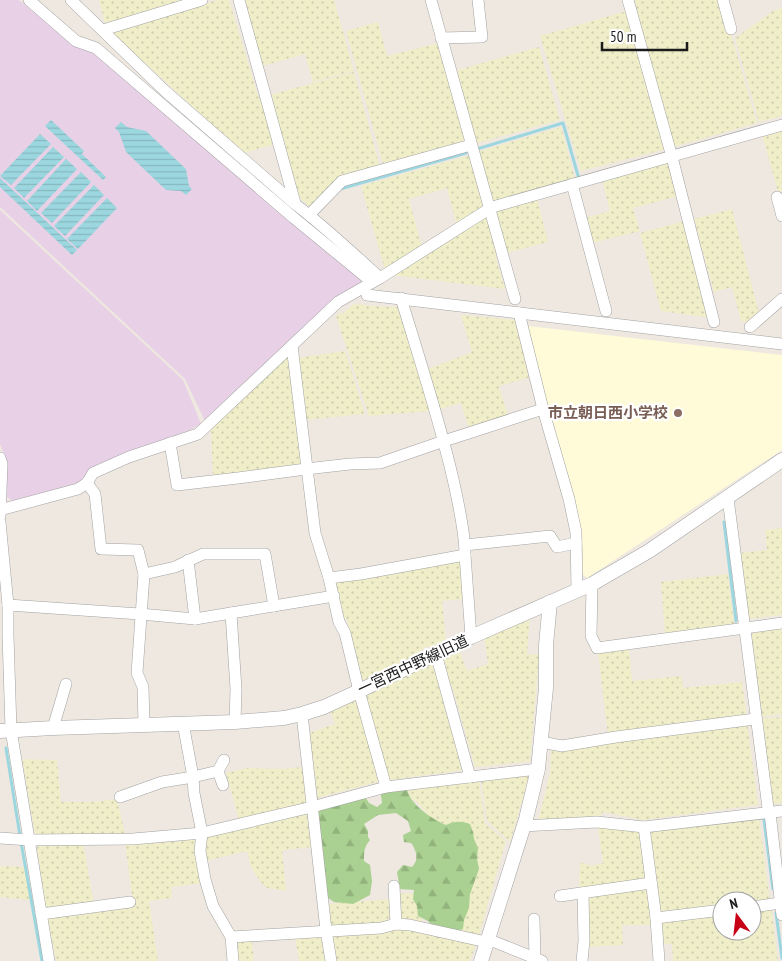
<svg xmlns="http://www.w3.org/2000/svg" width="782" height="961" font-family="'PT Sans Narrow','Noto Sans JP',sans-serif">
<style>
.industrial{fill:#e8d1e6}
.education{fill:#fffbd8}
.farmland{fill:url(#farmland-dots)}
.forest{fill:url(#forest-firs)}
.water{fill:url(#water-rules)}
.lines{fill:none;stroke-linecap:round;stroke-linejoin:round}
.stream{stroke:#9cd7e0;stroke-width:3}
.minor-casing{stroke:#a2a2a2;stroke-width:12}
.tertiary-casing{stroke:#a2a2a2;stroke-width:15}
.minor{stroke:#fff;stroke-width:11}
.tertiary{stroke:#fff;stroke-width:14}
.education-dot{fill:#8d6e63;stroke:#fff;stroke-width:2}
.labels{text-anchor:middle;stroke-width:4.5;stroke-linejoin:round;paint-order:stroke}
.education-label{font-size:15px;font-weight:bold;fill:#785e54;stroke:#fff;text-anchor:end}
.street-label{font-size:15px;fill:#1b1b1b;stroke:#fff}
</style>
<defs>
<pattern id="farmland-dots" width="8" height="8" patternUnits="userSpaceOnUse" patternTransform="scale(1.25)"><rect width="8" height="8" fill="#efeec9"/><path d="M2 2h.1M6 6h.1" fill="none" stroke="#ccccac" stroke-width="1.8" stroke-linecap="round"/></pattern>
<pattern id="forest-firs" width="22" height="20" patternUnits="userSpaceOnUse" patternTransform="scale(1.25)"><rect width="22" height="20" fill="#aad191"/><path d="M5 1l3.5 6h-7zM16 11l3.5 6h-7z" fill="#92b37c"/></pattern>
<pattern id="water-rules" width="6" height="5" patternUnits="userSpaceOnUse" patternTransform="scale(1.25)"><rect width="6" height="5" fill="#9cd7e0"/><path d="M0 2.5h6" fill="none" stroke="#86b8c0"/></pattern>
</defs>
<rect width="100%" height="100%" fill="#eee8e0"/>
<g class="industrial">
<path d="M0 0H19L61 35 95 54 363 281V283L205 421 185 379 0 207Z"/>
<path d="M0 210 183 380 201 424 190 430 129 453 85 480 63 489 14 502 7 497 6 459 0 444Z"/>
</g>
<path class="education" d="M528 326 782 355V450L587 578 581 573 583 555 581 530 576 503 547 409Z"/>
<g class="farmland">
<path d="M99 0H188L105 23Z"/>
<path d="M218 0H229L259 99 264 98 276 144 243 153 109 30Z"/>
<path d="M243 0H334L354 71 313 82 305 54 262 66Z"/>
<path d="M632 0H721L757 123 673 147Z"/>
<path d="M782 8V116L759 122 735 38 773 11Z"/>
<path d="M627 11 666 149 581 171 540 36Z"/>
<path d="M378 22 387 56 439 43 467 144 384 167 346 31Z"/>
<path d="M539 47 560 120 474 144 454 71Z"/>
<path d="M354 72 380 167 339 179 312 208 296 195 270 95Z"/>
<path d="M561 127 575 179 494 203 490 201 477 152Z"/>
<path d="M782 129V191L778 192 762 134Z"/>
<path d="M471 155 487 206 457 227 447 188 409 199 422 248 385 270 361 186Z"/>
<path d="M666 162 669 164 679 196 633 208 640 231 592 243 585 218 610 211 602 180Z"/>
<path d="M537 198 548 242 506 253 494 213 496 209Z"/>
<path d="M732 209 759 313 751 323 741 321 732 287 714 292 694 219Z"/>
<path d="M487 216 498 255 496 258 505 289 391 275Z"/>
<path d="M685 221 712 318 661 311 640 233Z"/>
<path d="M354 304 388 307 401 306 430 411 369 416 336 316 340 313 342 314Z"/>
<path d="M461 315 516 320 531 377 499 386 508 416 469 429 461 403 437 410 425 370 472 352Z"/>
<path d="M345 351 365 414 305 420 297 358Z"/>
<path d="M291 356 302 462 299 465 213 477 211 428 282 358Z"/>
<path d="M782 528V615L748 619 740 553 767 550 765 530Z"/>
<path d="M457 560 461 564 463 599 442 601 446 639 430 648 428 646 410 658 364 680 361 679 347 619H344L335 584 339 580Z"/>
<path d="M728 574 734 624 665 633 661 582Z"/>
<path d="M530 615 527 654 539 655 530 761 475 767 452 686H449L440 660 443 656 459 650 467 671 488 664 484 636Z"/>
<path d="M782 626V714L760 717 749 631Z"/>
<path d="M629 648 632 681 681 676 683 688 742 682 747 718 608 735 598 652Z"/>
<path d="M431 661 434 663 464 770 389 780 365 694Z"/>
<path d="M357 698 380 781 314 799 306 734 335 724 330 710Z"/>
<path d="M782 717V803L771 804 760 719Z"/>
<path d="M747 722 758 805 643 820 603 812 598 818 538 822 551 768 550 765 552 748Z"/>
<path d="M22 759 57 760 61 802H93L117 799 125 834 40 837 35 834Z"/>
<path d="M304 767 308 803 239 820 226 773 247 768 283 769Z"/>
<path d="M527 773 529 777 510 842 487 821 481 779Z"/>
<path d="M479 779 485 823 506 841 478 938 456 933 429 816 417 802 398 790Z"/>
<path d="M306 811 311 815 313 847 282 850 286 891 267 888 260 881 251 867 247 851 205 861 204 845 207 835Z"/>
<path d="M759 818 770 902 752 904V901H722V908L658 915 648 832Z"/>
<path d="M598 827 641 832 647 881 579 890 580 862 591 866 603 863Z"/>
<path d="M195 838 197 842 203 883 171 887 172 898 149 901 158 961H56L47 914 133 903 125 842H176Z"/>
<path d="M83 843 94 905 46 911 37 847 42 844Z"/>
<path d="M0 866 25 867 31 900 0 897Z"/>
<path d="M649 885 652 925H622L623 945 585 947 584 895Z"/>
<path d="M397 893 423 894 422 925 402 920 398 911Z"/>
<path d="M392 899V915L386 921 379 924 332 926 328 924 326 904Z"/>
<path d="M771 906 778 961H673L672 944H660L658 920 722 912V931H752V908Z"/>
<path d="M402 929 476 943 470 961H334L329 937 333 934Z"/>
<path d="M321 935 325 938 329 961H299L295 937Z"/>
<path d="M240 941H252L254 961H238L236 944Z"/>
</g>
<path class="forest" d="M405 786C408 791 409 797 413 801 419 810 436 821 446 825 455 821 461 821 470 824L473 832 474 839 478 848 477 859 479 869 470 894 469 908 464 920 463 929 452 932 434 927 428 921 418 916 417 906 413 899 414 890 400 889 397 872 403 865 412 867C419 860 417 851 411 843L404 842 403 835 411 831 408 821 396 813 378 815 364 824 368 831V837L370 840C364 847 364 852 364 861L370 865 372 881 370 895 353 904 334 902 327 897 316 811 363 794 369 803 377 807 382 803 381 795 385 790Z"/>
<g class="water">
<path d="M51 120 84 151 82 154 106 177 103 180 45 126Z"/>
<path d="M121 122 127 127 146 131 186 169 189 186 192 189 186 195 181 191 166 190 126 152 119 132 115 128Z"/>
<path d="M40 134 51 144 11 185 0 176Z"/>
<path d="M53 147 64 157 24 198 14 188Z"/>
<path d="M66 159 77 169 37 211 27 201Z"/>
<path d="M81 172 91 182 52 223 41 213Z"/>
<path d="M0 178 77 250 72 255 0 187Z"/>
<path d="M94 185 104 195 65 236 54 226Z"/>
<path d="M107 198 117 208 78 249 67 239Z"/>
</g>
<g class="lines">
<g class="stream">
<path d="M477 149 563 123 579 179H581"/>
<path d="M340 189 466 153"/>
<path d="M724 522 736 621"/>
<path d="M6 748 20 836"/>
<path d="M764 820 773 889"/>
<path d="M21 842 42 961"/>
<path d="M776 913 782 958"/>
</g>
<g class="minor-casing">
<g id="minor">
<path d="M29 0 76 41 96 48 294 218 372 282"/>
<path d="M71 0 165 91 295 204C325 227 353 253 380 278"/>
<path d="M239 0 295 203"/>
<path d="M431 0 515 299"/>
<path d="M628 0 672 157 714 322"/>
<path d="M723 0 731 29"/>
<path d="M103 30 202 0"/>
<path d="M441 38 482 37 478 0"/>
<path d="M572 184 606 311"/>
<path d="M777 197 782 216"/>
<path d="M309 215 342 181 471 145"/>
<path d="M367 295 782 344"/>
<path d="M401 298C419 358 439 418 453 479 458 501 465 532 465 555L471 637"/>
<path d="M519 313 543 409 569 499 576 532 577 590"/>
<path d="M750 327 782 299"/>
<path d="M292 346 315 533 329 578 339 622 345 633 359 691 386 787"/>
<path d="M170 443 177 485 238 478 306 469 350 464 380 463 444 441 543 409"/>
<path d="M0 458 2 464 0 516"/>
<path d="M87 483 95 494 101 549 138 550 144 574 137 673 143 687 144 724"/>
<path d="M728 498 768 808 770 813 782 915"/>
<path d="M0 510 78 489 87 483 93 473 129 457 198 434 338 302 380 278 489 209 496 206 782 125"/>
<path d="M0 522 8 605V635L11 730 49 961"/>
<path d="M465 545 550 536 557 547 576 543"/>
<path d="M188 560 195 619"/>
<path d="M144 574 175 567 203 554H265L274 606"/>
<path d="M329 578 361 574 465 555"/>
<path d="M592 584 591 636 597 648 782 623"/>
<path d="M8 605 140 614 195 619 334 596"/>
<path d="M231 613 236 689 235 722"/>
<path d="M436 654 470 777"/>
<path d="M302 714 326 930 331 961"/>
<path d="M183 723 193 777 194 793 202 833 200 851 205 879 213 906 231 937 233 961"/>
<path d="M53 728 66 684"/>
<path d="M541 742 562 746 616 737 755 719"/>
<path d="M223 785 218 771 224 760"/>
<path d="M120 797 162 782 193 777 218 771"/>
<path d="M523 826 597 822 644 827 782 811"/>
<path d="M644 827 656 918 659 961"/>
<path d="M0 838 29 840 133 839 202 833 312 807 386 787 538 769"/>
<path d="M394 886 396 924"/>
<path d="M560 896 651 883"/>
<path d="M752 907 780 903"/>
<path d="M41 914 130 902"/>
<path d="M656 918 722 910"/>
<path d="M534 919 535 958"/>
<path d="M231 937 381 928 396 924 410 925 482 941 495 942 542 961"/>
<path d="M582 961 584 941 583 893"/>
</g>
</g>
<g class="tertiary-casing">
<g id="tertiary">
<path d="M0 731 53 728 235 722 284 718 302 714 324 707 359 691 471 637 592 584 649 551 782 460"/>
<path d="M481 961 526 819 538 769 546 688V645L550 602"/>
</g>
</g>
<use href="#minor" class="minor"/>
<use href="#tertiary" class="tertiary"/>
</g>
<circle class="education-dot" cx="678" cy="413" r="5"/>
<g class="labels">
<g class="education-label">
<text x="668" y="418">市立朝日西小学校</text>
</g>
<g class="street-label">
<text transform="translate(413 665) rotate(-25)" y="5">一宮西中野線旧道</text>
</g>
</g>
<g transform="translate(737 916) rotate(345)"><circle r="24" fill="#ffffff" stroke="#a4a4a4"/>
<path d="M0-4L9 19L0 12L-9 19Z" fill="#c70015"/>
<text y="-8" font-size="14" font-weight="bold" text-anchor="middle" fill="#1b1b1b">N</text>
</g>
<path d="M602 42v8h85v-8" fill="none" stroke="#1b1b1b" stroke-width="2.5"/>
<text x="610" y="42" font-size="15" fill="#1b1b1b" stroke="#ffffff" stroke-width="4" paint-order="stroke">50 m</text>
</svg>
